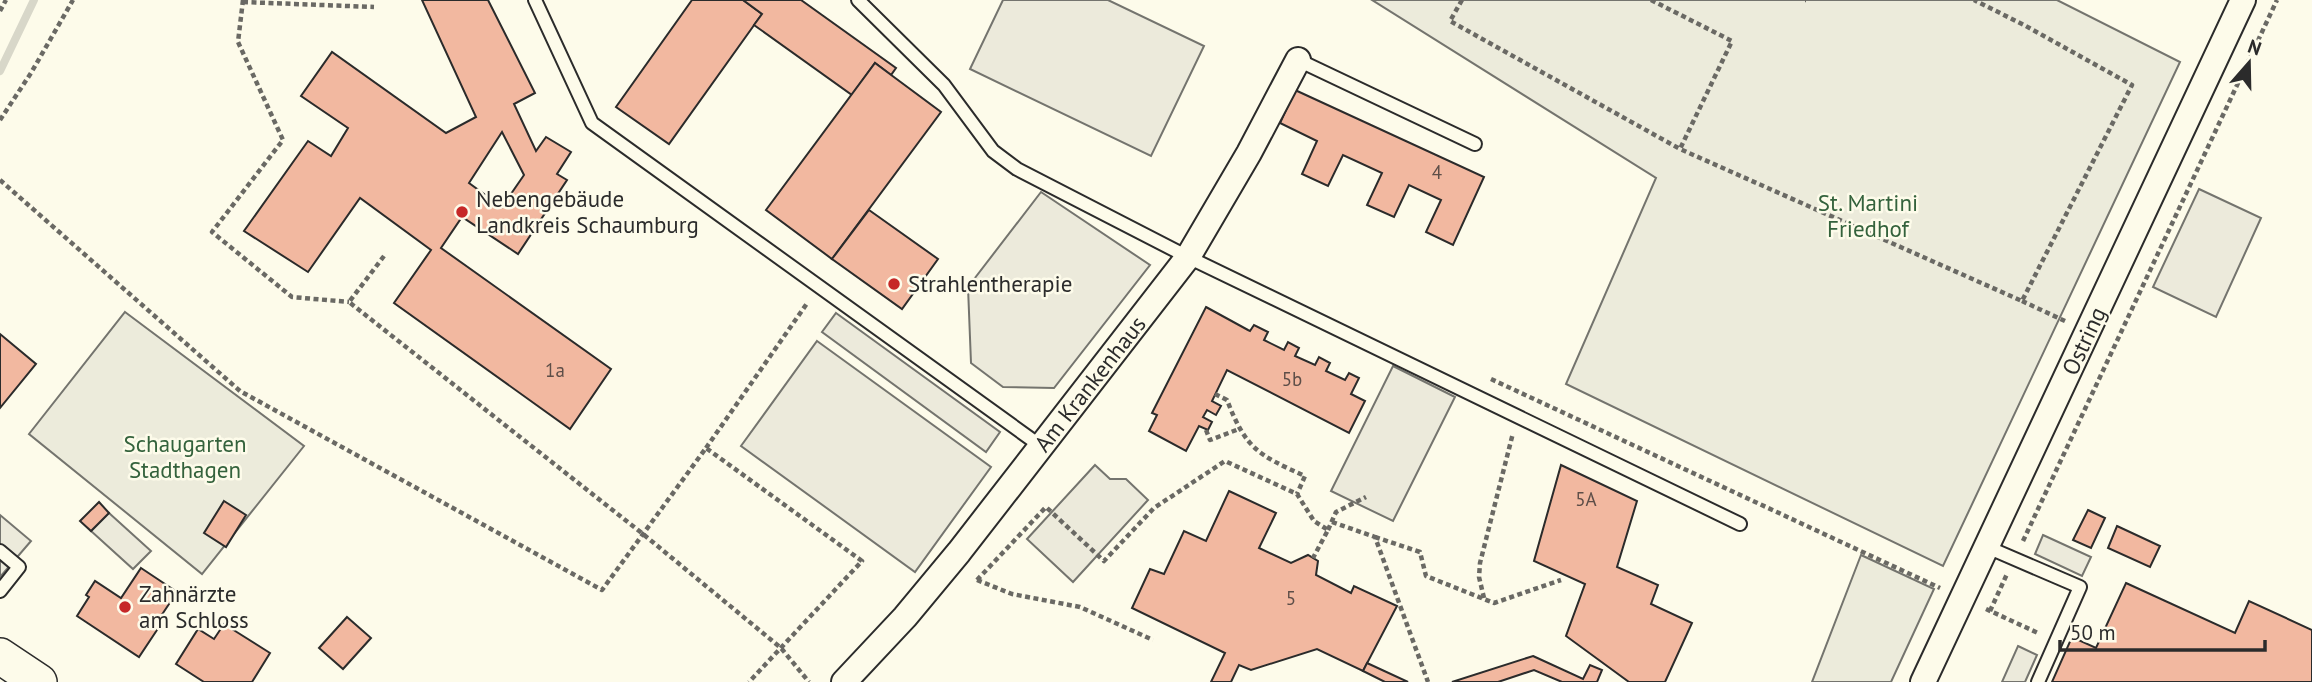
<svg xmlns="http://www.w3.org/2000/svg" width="2312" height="682" font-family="'PT Sans',sans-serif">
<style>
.green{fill:#ecebdb;stroke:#74746e;stroke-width:2}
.parking{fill:#eceadb;stroke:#74746e;stroke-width:2}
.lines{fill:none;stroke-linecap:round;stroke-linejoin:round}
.stream{stroke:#d8d7c9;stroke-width:8}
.building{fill:#f2b8a0;stroke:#2b2b2b;stroke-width:2;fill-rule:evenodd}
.lane-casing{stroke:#2b2b2b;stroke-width:16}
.street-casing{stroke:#2b2b2b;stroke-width:28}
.secondary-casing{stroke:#2b2b2b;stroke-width:38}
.path{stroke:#6a6964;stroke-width:4.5;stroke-dasharray:5 3.5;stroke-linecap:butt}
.lane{stroke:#fdfbea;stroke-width:12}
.street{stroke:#fdfbea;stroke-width:24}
.secondary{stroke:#fdfbea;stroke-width:35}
.poi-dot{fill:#c62828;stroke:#fdfbea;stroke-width:2.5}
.labels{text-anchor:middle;stroke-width:5;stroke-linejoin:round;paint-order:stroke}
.number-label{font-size:19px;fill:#5d4e48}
.poi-label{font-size:23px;fill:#2b2b2b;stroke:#fdfbea;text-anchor:start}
.park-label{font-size:23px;fill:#34623c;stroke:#fdfbea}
.street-label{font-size:23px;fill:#2b2b2b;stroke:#fdfbea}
</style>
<rect width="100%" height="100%" fill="#fdfbea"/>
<g class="green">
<path d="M1372 0H2057L2180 62 1943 566 1566 384 1656 178Z"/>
<path d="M125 312 304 446 202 574 29 434Z"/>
<path d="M1861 555 1934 589 1891 682H1812Z"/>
</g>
<g class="parking">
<path d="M1003 0H1108L1204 46 1151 156 970 69Z"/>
<path d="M2199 189 2261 218 2216 317 2153 287Z"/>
<path d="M1041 192 1150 265 1054 388 1003 387 971 363 968 287Z"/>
<path d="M836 313 1000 432 986 452 822 332Z"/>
<path d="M817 341 991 467 915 572 741 446Z"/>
<path d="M1393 366 1455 397 1393 521 1331 491Z"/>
<path d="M1095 465 1110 479H1126L1148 500 1073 582 1027 539Z"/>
<path d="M109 513 151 551 133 569 91 531Z"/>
<path d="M0 515 31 541 0 577Z"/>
<path d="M2043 535 2091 557 2082 576 2035 554Z"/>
<path d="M2018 646 2037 655 2025 682H2002Z"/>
</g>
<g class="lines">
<path class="stream" d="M0 71 34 0"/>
</g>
<g class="building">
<path d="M422 0H488L535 93 514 104 536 151 546 137 571 152 557 174 567 180 518 254 462 217 441 248 611 369 570 429 394 303 431 250 360 198 308 272 244 231 308 141 331 156 348 128 301 96 332 52 446 133 476 117ZM502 132 524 175 502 207 469 183Z"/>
<path d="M692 0H743L762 14 669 144 616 107Z"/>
<path d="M743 0H801L896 68 891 75 875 63 852 95 754 25 762 14Z"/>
<path d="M875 63 941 112 832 259 766 210Z"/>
<path d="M1295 90 1484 177 1453 245 1426 232 1441 200 1409 185 1394 217 1367 205 1382 173 1343 155 1328 186 1302 174 1317 141 1280 123Z"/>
<path d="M869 210 938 259 902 309 832 259Z"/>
<path d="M1206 307 1248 330 1250 331 1254 325 1268 332 1264 340 1284 350 1288 342 1299 348 1295 356 1315 365 1319 357 1330 363 1326 371 1345 380 1349 373 1359 378 1351 394 1365 401 1349 433 1227 370 1212 401 1221 406 1216 415 1207 410 1203 417 1212 422 1208 430 1199 426 1186 451 1149 431 1157 415 1152 413Z"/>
<path d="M0 334 36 364 0 408Z"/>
<path d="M1561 465 1637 501 1617 567 1658 585 1651 604 1692 623 1665 682H1629L1566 636 1585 584 1534 561Z"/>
<path d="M1229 491 1276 513 1259 548 1291 563 1308 555 1318 561 1316 575 1351 593 1354 586 1397 606 1363 671 1317 649 1251 670 1239 665 1231 682H1211L1225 653 1132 608 1150 569 1164 574 1184 531 1206 541Z"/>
<path d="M224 501 246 515 226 547 204 533Z"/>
<path d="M99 502 109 513 91 531 80 521Z"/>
<path d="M2088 510 2105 518 2091 548 2073 540Z"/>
<path d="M2117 526 2160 546 2150 567 2108 548Z"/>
<path d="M141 568 177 592 157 622 161 624 139 657 77 616 89 597 86 595 95 581 121 598Z"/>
<path d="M2126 583 2235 633 2249 601 2312 630V682H2052L2072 637 2096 648Z"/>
<path d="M347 617 371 638 343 669 319 648Z"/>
<path d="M224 624 270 653 252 682H204L176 664 198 629 214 639Z"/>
<path d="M1533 656 1583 679 1590 665 1602 670 1597 682H1562L1534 670 1498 682H1452Z"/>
<path d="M1367 663 1408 682H1385L1363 671Z"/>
</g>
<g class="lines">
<g class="lane-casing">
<g id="lane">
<path d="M535 0 592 123 1042 447"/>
<path d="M858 0 944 85 993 151 1017 169 1188 257 1740 524"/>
<path d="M1298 60 1475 144"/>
<path d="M1987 547 2080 587 2038 682"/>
<path d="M0 551 19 567 0 591"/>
</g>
</g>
<g class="street-casing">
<g id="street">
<path d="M844 682 905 617 959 552 1188 257 1249 153 1298 60"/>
<path d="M1923 682 2243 0"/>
</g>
</g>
<g class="secondary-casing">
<path id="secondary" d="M0 656 39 682"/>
</g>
<g class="path">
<path d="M243 0 238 42 283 140 212 232 292 297 349 302"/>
<path d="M1462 0 1450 21 1680 149"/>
<path d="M1651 0 1732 41 1680 149 2022 301 2132 85 2024 25 1974 0"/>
<path d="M1805 0H1806"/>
<path d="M243 2 374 7"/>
<path d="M0 11 6 0"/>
<path d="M0 120 31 73 73 0"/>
<path d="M0 180 240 391 602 590 706 448 862 561 749 682"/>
<path d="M384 256 349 302 643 534 781 648 809 682"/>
<path d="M2022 301 2065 321"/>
<path d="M1491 379 1940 588"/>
<path d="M1215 394 1227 400C1246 449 1258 455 1305 476L1297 494"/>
<path d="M1206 430 1210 440 1239 429"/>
<path d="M706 448 808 302"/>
<path d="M1332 522 1375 537 1428 682"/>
<path d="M1328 530 1336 512 1366 497"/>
<path d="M1375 537 1420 552 1426 576 1494 603 1561 580"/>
<path d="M2023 541 2277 0"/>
<path d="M977 580 1046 507 1104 561 1154 508 1225 461 1297 494 1314 521 1328 530 1313 558"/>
<path d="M977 580 1012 594 1080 607 1153 640"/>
<path d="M1484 598 1479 577 1480 563 1513 433"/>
<path d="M1986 609 2038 633"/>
<path d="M1990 611 2007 574"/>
</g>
<use href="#lane" class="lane"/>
<use href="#street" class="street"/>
<use href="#secondary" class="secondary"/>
</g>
<g class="poi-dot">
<circle cx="462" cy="212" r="7"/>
<circle cx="894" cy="284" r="7"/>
<circle cx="125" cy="607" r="7"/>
</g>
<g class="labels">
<g class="number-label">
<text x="1437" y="179">4</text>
<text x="555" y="377">1a</text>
<text x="1292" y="386">5b</text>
<text x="1586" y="506">5A</text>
<text x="1291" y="605">5</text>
</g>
<g class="poi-label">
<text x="476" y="207">Nebengebäude<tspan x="476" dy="26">Landkreis Schaumburg</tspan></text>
<text x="908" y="292">Strahlentherapie</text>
<text x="139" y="602">Zahnärzte<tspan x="139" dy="26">am Schloss</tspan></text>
</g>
<g class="park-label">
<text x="1868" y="211">St. Martini<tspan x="1868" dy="26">Friedhof</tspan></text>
<text x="185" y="452">Schaugarten<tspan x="185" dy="26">Stadthagen</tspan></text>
</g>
<g class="street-label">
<text transform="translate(2084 341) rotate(-65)" y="8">Ostring</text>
<text transform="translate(1090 384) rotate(-52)" y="8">Am Krankenhaus</text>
</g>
</g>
<g transform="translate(2249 63) rotate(20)" stroke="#fdfbea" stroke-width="5" paint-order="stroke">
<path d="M0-5L12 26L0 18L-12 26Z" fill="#2b2b2b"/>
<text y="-10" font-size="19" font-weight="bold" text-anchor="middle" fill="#2b2b2b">N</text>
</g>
<path d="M2060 640v10h205v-10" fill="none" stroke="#2b2b2b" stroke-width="3.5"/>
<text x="2070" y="640" font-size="21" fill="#2b2b2b" stroke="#fdfbea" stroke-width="5" paint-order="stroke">50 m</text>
</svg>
